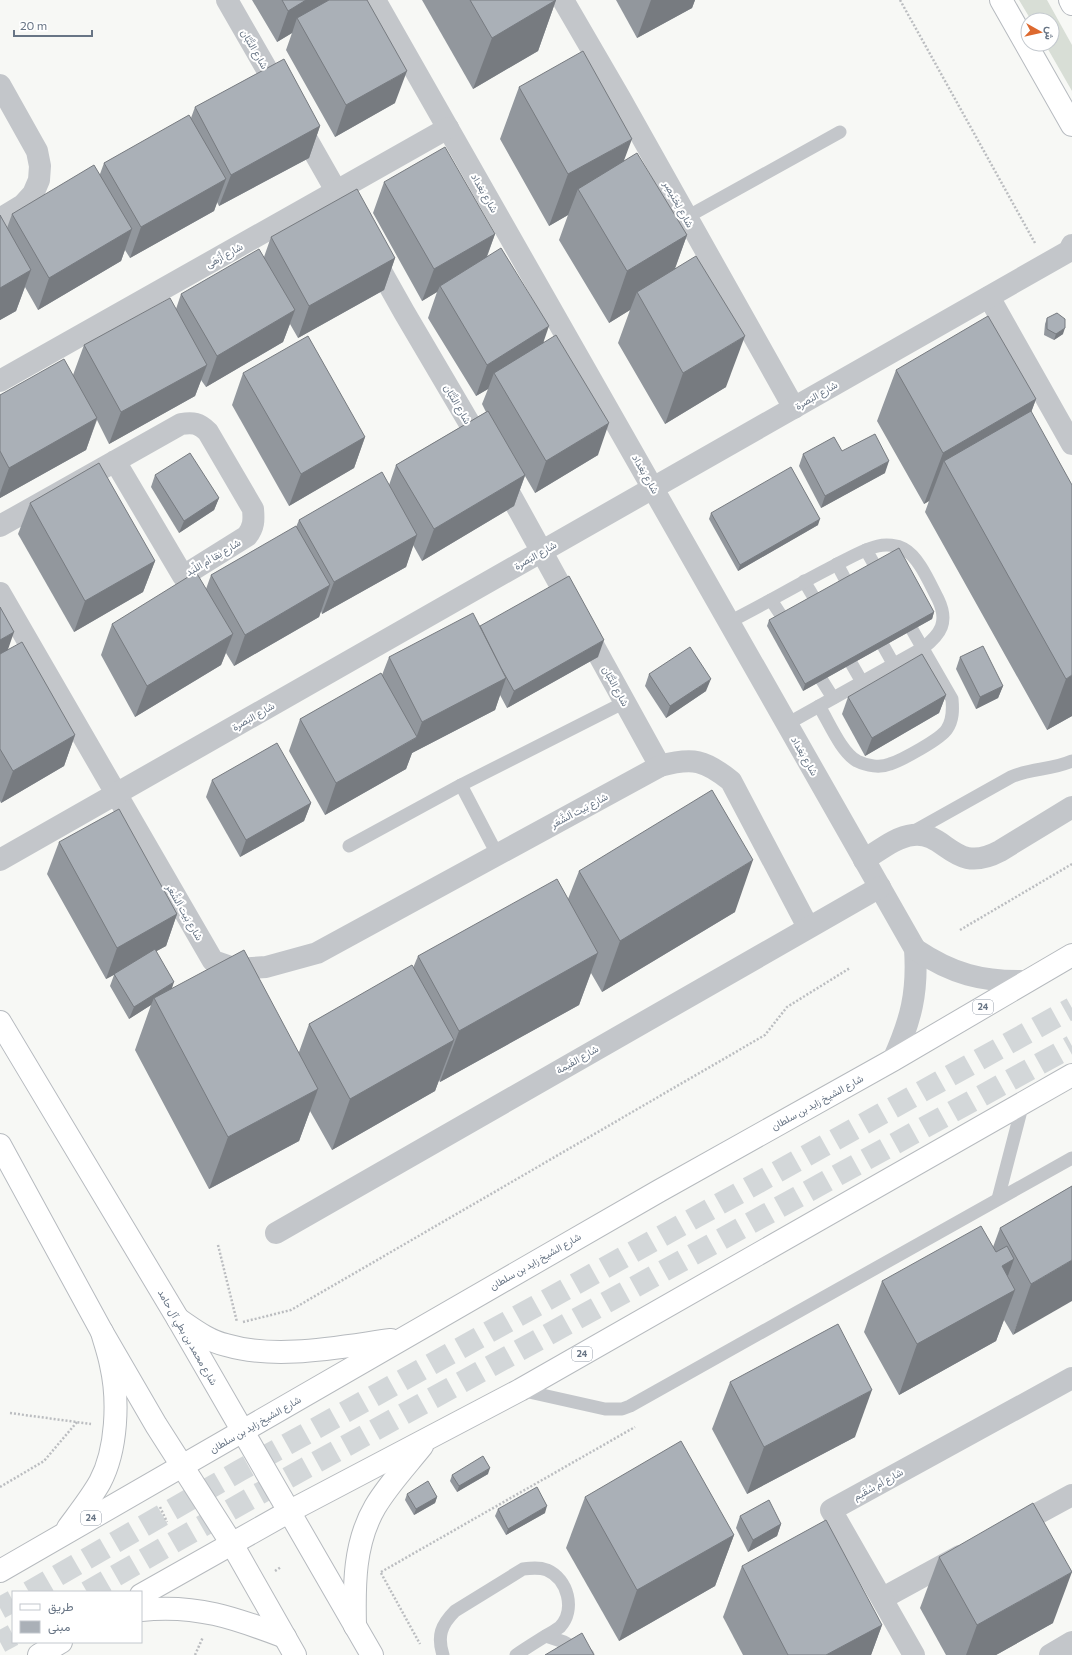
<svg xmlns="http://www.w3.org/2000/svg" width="1072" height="1655" font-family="Commissioner,Vazirmatn,sans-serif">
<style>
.green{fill:#d8ded6}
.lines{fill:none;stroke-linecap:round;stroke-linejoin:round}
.highway-tunnel{stroke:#d3d7d9;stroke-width:22;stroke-dasharray:22 11;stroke-linecap:butt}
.secondary-casing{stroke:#b6babf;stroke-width:24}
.primary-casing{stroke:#b6babe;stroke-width:24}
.path{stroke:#bbbdc0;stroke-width:2.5;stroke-dasharray:2 2;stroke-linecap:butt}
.lane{stroke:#c3c6ca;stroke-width:13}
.street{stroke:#c3c6ca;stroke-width:22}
.secondary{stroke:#fff;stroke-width:22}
.primary{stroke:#fff;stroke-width:22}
.wall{fill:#92979d}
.shaded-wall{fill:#777b80}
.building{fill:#aab0b7;stroke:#777b80}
.labels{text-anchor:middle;stroke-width:4;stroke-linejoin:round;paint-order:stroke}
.shield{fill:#fff;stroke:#959eaa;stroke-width:1}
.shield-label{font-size:9px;font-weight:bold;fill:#687585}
.street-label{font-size:10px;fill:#687585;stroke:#fff}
</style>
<rect width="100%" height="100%" fill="#f7f8f5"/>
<path class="green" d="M1019 0H1047L1072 45V91L1045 44H1052V20H1031Z"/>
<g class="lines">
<g class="highway-tunnel">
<path d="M29 1592 239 1471 1072 1008"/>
<path d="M87 1592 253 1497 1072 1046"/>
<path d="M0 1608 13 1601"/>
<path d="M0 1642 13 1635"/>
</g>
<g class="secondary-casing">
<g id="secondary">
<path d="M1001 0 1072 125"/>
<path d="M1070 0 1072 4"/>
<path d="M0 1022 178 1319 372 1655"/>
<path d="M0 1145 102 1332 156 1425 232 1544 295 1655"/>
</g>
</g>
<g class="primary-casing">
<g id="primary">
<path d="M178 1319C193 1329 208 1341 226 1345 277 1360 339 1347 391 1340"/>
<path d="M68 1528C79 1513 91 1498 100 1482 117 1450 119 1400 111 1365 109 1354 105 1343 102 1332"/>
<path d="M0 1571 659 1191 893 1060 1072 955"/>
<path d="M141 1595 290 1511 520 1390 1072 1075"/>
<path d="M141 1610C196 1604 235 1618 285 1637"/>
<path d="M355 1626C354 1585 354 1543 375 1507 388 1485 406 1466 422 1446"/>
<path d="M39 1655 61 1642"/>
</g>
</g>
<g class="path">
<path d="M900 0 1035 243"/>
<path d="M960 930 1072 864"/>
<path d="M218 1245 237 1322"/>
<path d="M243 1322 291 1310 765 1035 787 1007 850 968"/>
<path d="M10 1413 91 1424"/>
<path d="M0 1487 44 1461 77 1422"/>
<path d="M160 1507 167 1522"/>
<path d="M275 1571 281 1567"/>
<path d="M381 1572 635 1427"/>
<path d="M381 1573 420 1644"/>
<path d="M195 1655 203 1637"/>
</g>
<g class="lane">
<path d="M687 217 840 132"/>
<path d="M866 550 882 578"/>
<path d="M837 564 853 594"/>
<path d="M804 581 822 611"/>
<path d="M771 600 790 629"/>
<path d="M729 622C763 605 795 586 828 569 844 561 861 550 878 546 886 544 897 545 904 549 919 557 930 584 938 599 949 622 941 634 923 648L787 724"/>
<path d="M875 631 894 665"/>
<path d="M843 649 862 682"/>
<path d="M813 666 833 698"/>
<path d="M819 706C829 722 841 752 857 761 867 766 880 768 890 764 902 760 941 739 947 729 953 720 953 710 952 699L903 614"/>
<path d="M461 785 497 854"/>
<path d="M911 833 1011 777C1031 768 1052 770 1072 761"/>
<path d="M349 846 461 785 625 702"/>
<path d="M998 1199 1023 1103"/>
<path d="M520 1390 605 1409H622L630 1406 1072 1158"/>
<path d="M546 1636 564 1642 588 1655"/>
<path d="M443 1655C437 1636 441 1625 455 1611L523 1569C531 1568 539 1567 547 1570 568 1579 576 1610 560 1627 556 1630 551 1633 547 1635 536 1642 526 1648 516 1655"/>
</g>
<g class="street">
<path d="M227 0 281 94"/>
<path d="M375 0 915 949C918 993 911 1020 893 1060"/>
<path d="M563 0 620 98 794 408"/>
<path d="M0 85 37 151 40 166 39 180 33 194 23 205 0 219"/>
<path d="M297 122 355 224"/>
<path d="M372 255 404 312 484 448"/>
<path d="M989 297 1072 444"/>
<path d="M0 381 448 128"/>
<path d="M500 476 660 766"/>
<path d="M0 526 181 424C193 422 199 423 208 432L253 509C254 520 254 527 247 536L183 576 115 461"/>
<path d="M0 593 213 961 236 969 266 967 317 953 660 766C693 757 705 760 731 781L808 927"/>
<path d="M0 860 1069 251 1072 245"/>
<path d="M864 860C879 851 895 837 913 835 947 831 953 876 1000 851L1072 807"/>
<path d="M915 949C952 974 982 982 1027 981"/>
<path d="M276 1233 880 887"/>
<path d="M1013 1527 1072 1495"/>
<path d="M883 1598 960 1556"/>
<path d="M914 1655 831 1510 1072 1378"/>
<path d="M1050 1655 1072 1642"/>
</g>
<use href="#secondary" class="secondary"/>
<use href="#primary" class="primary"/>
</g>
<g class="wall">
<path d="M252 0H367L395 103 335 137 286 50 292 33 277 42Z"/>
<path d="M422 0H556L538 51 473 89Z"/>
<path d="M616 0H695L692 8 637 38Z"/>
<path d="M519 87 624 161 687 235 675 269 726 387 665 424 618 343 630 310 609 323 559 240 568 215 549 226 500 139Z"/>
<path d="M195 107 320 126 309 158 219 206 217 202 214 211 130 258 125 250 121 261 38 310 25 287 16 311 0 320V215L7 228 12 214 100 174 104 163 191 118Z"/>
<path d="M384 182 495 234 487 257 544 342 598 455 535 493 525 476 514 506 422 561 413 545 406 567 322 614 321 611 319 617 234 666 226 653 221 665 135 717 101 655 112 624 206 589 211 575 296 527 299 520 389 485 396 465 486 412 482 404 488 389 476 396 428 318 437 292 422 301 373 213Z"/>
<path d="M271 237 395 258 384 290 298 338 290 324 283 342 206 387 201 380 195 396 109 444 97 420 86 450 0 498V395L73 375 84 345 176 309 181 294 264 257Z"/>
<path d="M1047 318 1063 334 1054 340 1044 335 1045 324Z"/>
<path d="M896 370 1036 399 1031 412 1072 716 1047 730 925 512 929 501 924 504 877 421Z"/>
<path d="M243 373 365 437 354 468 289 506 232 405Z"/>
<path d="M842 451 885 473 821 508 799 466 803 454Z"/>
<path d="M155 475 219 498 214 510 179 533 151 487Z"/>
<path d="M30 503 155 561 143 592 74 632 18 534Z"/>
<path d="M711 513 818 525 738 571 709 519Z"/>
<path d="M0 607 8 650 75 735 64 766 1 803 0 801Z"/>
<path d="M934 612 932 619 803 691 767 626 769 620Z"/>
<path d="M480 626 598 657 507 708 500 695 495 710 412 753 406 769 325 815 289 751 300 719 382 675 389 657Z"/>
<path d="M960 657 1003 686 998 698 976 709 956 669Z"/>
<path d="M649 674 706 691 666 718 645 686Z"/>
<path d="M946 695 939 713 865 756 842 714 848 697Z"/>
<path d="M212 780 311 803 304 821 240 857 206 797Z"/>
<path d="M59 842 177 914 166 946 156 951 172 988 299 1052 309 1024 413 968 418 956 568 899 579 871 735 912 602 992 591 973 579 1005 440 1082 439 1080 435 1091 332 1150 310 1111 299 1141 209 1189 135 1050 151 1005 129 1019 110 986 114 975 106 979 47 874Z"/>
<path d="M1072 1186 1013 1335 1004 1320 996 1341 899 1395 864 1332 882 1281 993 1247 1000 1228Z"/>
<path d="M730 1382 855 1437 747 1494 712 1429Z"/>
<path d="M488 1474 457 1492 450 1481 452 1475Z"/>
<path d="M407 1494 437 1497 435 1503 414 1515 405 1500Z"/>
<path d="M585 1497 734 1535 715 1586 619 1641 566 1548Z"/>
<path d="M498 1509 545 1513 506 1535 495 1516Z"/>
<path d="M740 1516 781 1524 777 1536 748 1552 736 1528Z"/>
<path d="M939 1557 1053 1623 996 1655H946L920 1608Z"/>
<path d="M742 1566 882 1625 871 1655H743L723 1617Z"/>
</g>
<g class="shaded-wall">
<path d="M306 0H339L297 18 292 33 277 42 288 11Z"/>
<path d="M556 0 538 51 473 89 492 38Z"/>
<path d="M651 0H695L692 8 637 38Z"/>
<path d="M407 71 395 103 335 137 346 105Z"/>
<path d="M320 126 309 158 219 206 231 175Z"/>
<path d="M632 139 613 190 578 189 568 215 549 226 568 174Z"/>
<path d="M226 179 214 211 130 258 141 227Z"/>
<path d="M132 229 121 261 38 310 49 278Z"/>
<path d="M495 234 483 266 440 286 437 292 422 301 434 269Z"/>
<path d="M687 235 668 287 637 292 630 310 609 323 627 271Z"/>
<path d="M395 258 384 290 298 338 309 306Z"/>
<path d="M31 270 16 311 0 320V288Z"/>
<path d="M295 310 283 342 206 387 217 356Z"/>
<path d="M549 326 538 358 494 373 488 389 476 396 487 365Z"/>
<path d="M1065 328 1063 334 1054 340 1056 334Z"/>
<path d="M745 336 726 387 665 424 683 373Z"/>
<path d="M207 365 195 396 109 444 121 412Z"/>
<path d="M1036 399 1017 451 944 461 929 501 924 504 943 453Z"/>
<path d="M97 418 86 450 0 498V493L9 468Z"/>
<path d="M609 423 598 455 535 493 546 461Z"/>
<path d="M365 437 354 468 289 506 301 474Z"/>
<path d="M889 461 885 473 821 508 825 496Z"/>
<path d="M525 475 514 506 422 561 434 529Z"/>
<path d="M219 498 214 510 179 533 184 521Z"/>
<path d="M820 519 818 525 738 571 740 565Z"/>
<path d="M417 535 406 567 322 614 334 582Z"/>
<path d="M155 561 143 592 74 632 85 601Z"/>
<path d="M330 585 319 617 234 666 245 635Z"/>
<path d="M934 612 932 619 803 691 805 684Z"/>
<path d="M14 632 3 664 0 665V640Z"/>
<path d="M233 634 221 665 135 717 147 686Z"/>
<path d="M604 640 598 657 507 708 514 691Z"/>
<path d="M1072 675V716L1047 730 1066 679Z"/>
<path d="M506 678 495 710 412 753 406 769 325 815 336 783 416 738 422 722Z"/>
<path d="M711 679 706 691 666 718 670 706Z"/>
<path d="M1003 686 998 698 976 709 980 697Z"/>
<path d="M946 695 939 713 865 756 872 738Z"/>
<path d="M75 735 64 766 1 803 13 771Z"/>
<path d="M311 803 304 821 240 857 246 840Z"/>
<path d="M753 860 735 912 602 992 620 941Z"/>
<path d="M177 914 166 946 106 979 117 948Z"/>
<path d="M598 953 579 1005 440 1082 459 1031Z"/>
<path d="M174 982 170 994 154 998 151 1005 129 1019 134 1007Z"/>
<path d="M454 1040 435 1091 332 1150 350 1099Z"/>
<path d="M318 1089 299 1141 209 1189 228 1137Z"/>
<path d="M1014 1259 1000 1298 1015 1290 996 1341 899 1395 917 1344 1002 1266Z"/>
<path d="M1072 1260V1301L1013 1335 1031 1284Z"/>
<path d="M872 1390 855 1437 747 1494 764 1447Z"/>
<path d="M490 1468 488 1474 457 1492 459 1486Z"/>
<path d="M437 1497 435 1503 414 1515 416 1509Z"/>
<path d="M547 1506 545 1513 506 1535 508 1529Z"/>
<path d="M781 1524 777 1536 748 1552 753 1540Z"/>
<path d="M734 1535 715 1586 619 1641 637 1590Z"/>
<path d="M1072 1572 1053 1623 996 1655H966L977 1625Z"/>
<path d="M882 1625 871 1655H826Z"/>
</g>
<g class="building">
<path d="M282 0H306L288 11Z"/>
<path d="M329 0H367L407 71 346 105 297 18Z"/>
<path d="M470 0H556L492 38Z"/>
<path d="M583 51 632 139 568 174 519 87Z"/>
<path d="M284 59 320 126 231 175 195 107Z"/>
<path d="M189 115 226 179 141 227 104 163Z"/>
<path d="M445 147 495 234 434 269 384 182Z"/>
<path d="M637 153 687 235 627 271 578 189Z"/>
<path d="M94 165 132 229 49 278 12 214Z"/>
<path d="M357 189 395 258 309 306 271 237Z"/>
<path d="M0 215 31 270 0 288Z"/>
<path d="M501 248 549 326 487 365 440 286Z"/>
<path d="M259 249 295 310 217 356 181 294Z"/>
<path d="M696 256 745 336 683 373 637 292Z"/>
<path d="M170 298 207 365 121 412 84 345Z"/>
<path d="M1057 313 1065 319V328L1056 334 1047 329V318Z"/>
<path d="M988 316 1036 399 943 453 896 370Z"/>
<path d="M556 335 609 423 546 461 494 373Z"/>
<path d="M308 336 365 437 301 474 243 373Z"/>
<path d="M64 359 97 418 9 468 0 451V395Z"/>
<path d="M488 411 525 475 434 529 396 465Z"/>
<path d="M1031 411 1072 485V675L1066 679 944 461Z"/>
<path d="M875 434 889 461 825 496 803 454 834 437 842 451Z"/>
<path d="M190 453 219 498 184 521 155 475Z"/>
<path d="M99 463 155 561 85 601 30 503Z"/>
<path d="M791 467 820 519 740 565 711 513Z"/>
<path d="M382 472 417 535 334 582 299 520Z"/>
<path d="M296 526 330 585 245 635 211 575Z"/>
<path d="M899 548 934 612 805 684 769 620Z"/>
<path d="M196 572 233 634 147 686 112 624Z"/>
<path d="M569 576 604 640 514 691 501 668 480 626Z"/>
<path d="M0 607 14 632 0 640Z"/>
<path d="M473 613 506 678 422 722 389 657Z"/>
<path d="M22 642 75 735 13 771 0 749V654Z"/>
<path d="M983 646 1003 686 980 697 960 657Z"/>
<path d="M690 647 711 679 670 706 649 674Z"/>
<path d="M922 654 946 695 872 738 848 697Z"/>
<path d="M381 673 417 737 336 783 300 719Z"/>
<path d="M277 743 311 803 246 840 212 780Z"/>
<path d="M712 790 753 860 620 941 579 871Z"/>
<path d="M119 809 177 914 117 948 59 842Z"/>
<path d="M557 879 598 953 459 1031 418 956Z"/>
<path d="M155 949 174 982 134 1007 114 974Z"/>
<path d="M244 950 318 1089 228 1137 154 998Z"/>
<path d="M412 965 454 1040 350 1099 309 1024Z"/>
<path d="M1072 1186V1260L1031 1284 1000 1228Z"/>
<path d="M981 1226 996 1252 1007 1246 1014 1259 1002 1266 1015 1290 917 1344 882 1281Z"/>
<path d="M838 1324 872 1390 764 1447 730 1382Z"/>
<path d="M681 1441 734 1535 637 1590 585 1497Z"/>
<path d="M483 1456 490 1468 459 1486 452 1475Z"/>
<path d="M428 1481 437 1497 416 1509 407 1494Z"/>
<path d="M537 1487 547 1506 508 1529 498 1509Z"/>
<path d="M769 1500 781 1524 753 1540 740 1516Z"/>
<path d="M1033 1503 1072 1572 977 1625 939 1557Z"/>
<path d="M826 1520 882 1625 826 1655H788L742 1566Z"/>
<path d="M582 1633 594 1655H545Z"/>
</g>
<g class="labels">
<g class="shield">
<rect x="973" y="1000" width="20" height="14" rx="3"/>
<rect x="572" y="1347" width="20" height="14" rx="3"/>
<rect x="81" y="1511" width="20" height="14" rx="3"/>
</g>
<g class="shield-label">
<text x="983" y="1010">24</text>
<text x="582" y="1357">24</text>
<text x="91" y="1521">24</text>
</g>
<g class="street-label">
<text transform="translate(255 49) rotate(60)" y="4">شارع التَّبَّان</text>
<text transform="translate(485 193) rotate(60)" y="4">شارع بَغداد</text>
<text transform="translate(679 204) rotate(61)" y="4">شارع لِخنَيصِر</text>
<text transform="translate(224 255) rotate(-29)" y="4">شارع أَزْهَى</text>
<text transform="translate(816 395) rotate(-30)" y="4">شارع البَصرة</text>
<text transform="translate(458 404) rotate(60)" y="4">شارع التَّبَّان</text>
<text transform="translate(646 474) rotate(60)" y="4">شارع بَغداد</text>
<text transform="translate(535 555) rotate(-30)" y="4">شارع البَصرة</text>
<text transform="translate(213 557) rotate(-31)" y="4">شارع نِقا أم اللِّبَد</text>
<text transform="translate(616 686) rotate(61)" y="4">شارع التَّبَّان</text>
<text transform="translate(253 716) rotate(-30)" y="4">شارع البَصرة</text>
<text transform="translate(805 756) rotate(60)" y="4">شارع بَغداد</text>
<text transform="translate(579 810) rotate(-28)" y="4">شارع بَيت اَلشَّعَر</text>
<text transform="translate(185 912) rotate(60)" y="4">شارع بَيت اَلشَّعَر</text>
<text transform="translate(577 1059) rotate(-30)" y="4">شارع الفَيمة</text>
<text transform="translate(817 1102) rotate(-29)" y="4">شارع الشيخ زايد بن سلطان</text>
<text transform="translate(535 1261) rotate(-30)" y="4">شارع الشيخ زايد بن سلطان</text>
<text transform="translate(188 1337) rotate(60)" y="4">شارع محمد بن بطي آل حامد</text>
<text transform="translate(255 1424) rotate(-30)" y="4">شارع الشيخ زايد بن سلطان</text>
<text transform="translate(878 1484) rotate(-29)" y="4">شارع أم سُقَيم</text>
</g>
</g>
<rect x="12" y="1591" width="130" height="52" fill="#ffffff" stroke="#c3c8ce"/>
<rect x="20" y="1604" width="20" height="6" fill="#ffffff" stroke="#c3c8ce"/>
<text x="48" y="1611" font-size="12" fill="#687585">طريق</text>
<rect x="20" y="1621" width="20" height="12" fill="#aab0b7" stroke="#c3c8ce"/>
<text x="48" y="1631" font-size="12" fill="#687585">مبنى</text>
<g transform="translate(1040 32) rotate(98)"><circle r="19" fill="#ffffff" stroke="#c3c8ce"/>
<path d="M0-3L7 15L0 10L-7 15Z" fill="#dd692f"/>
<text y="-6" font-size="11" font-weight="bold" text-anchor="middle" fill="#687585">ش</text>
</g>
<path d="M14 30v6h78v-6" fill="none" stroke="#687585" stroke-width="2"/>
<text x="20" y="30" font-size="12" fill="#687585" stroke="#ffffff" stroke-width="3" paint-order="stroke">20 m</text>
</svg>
